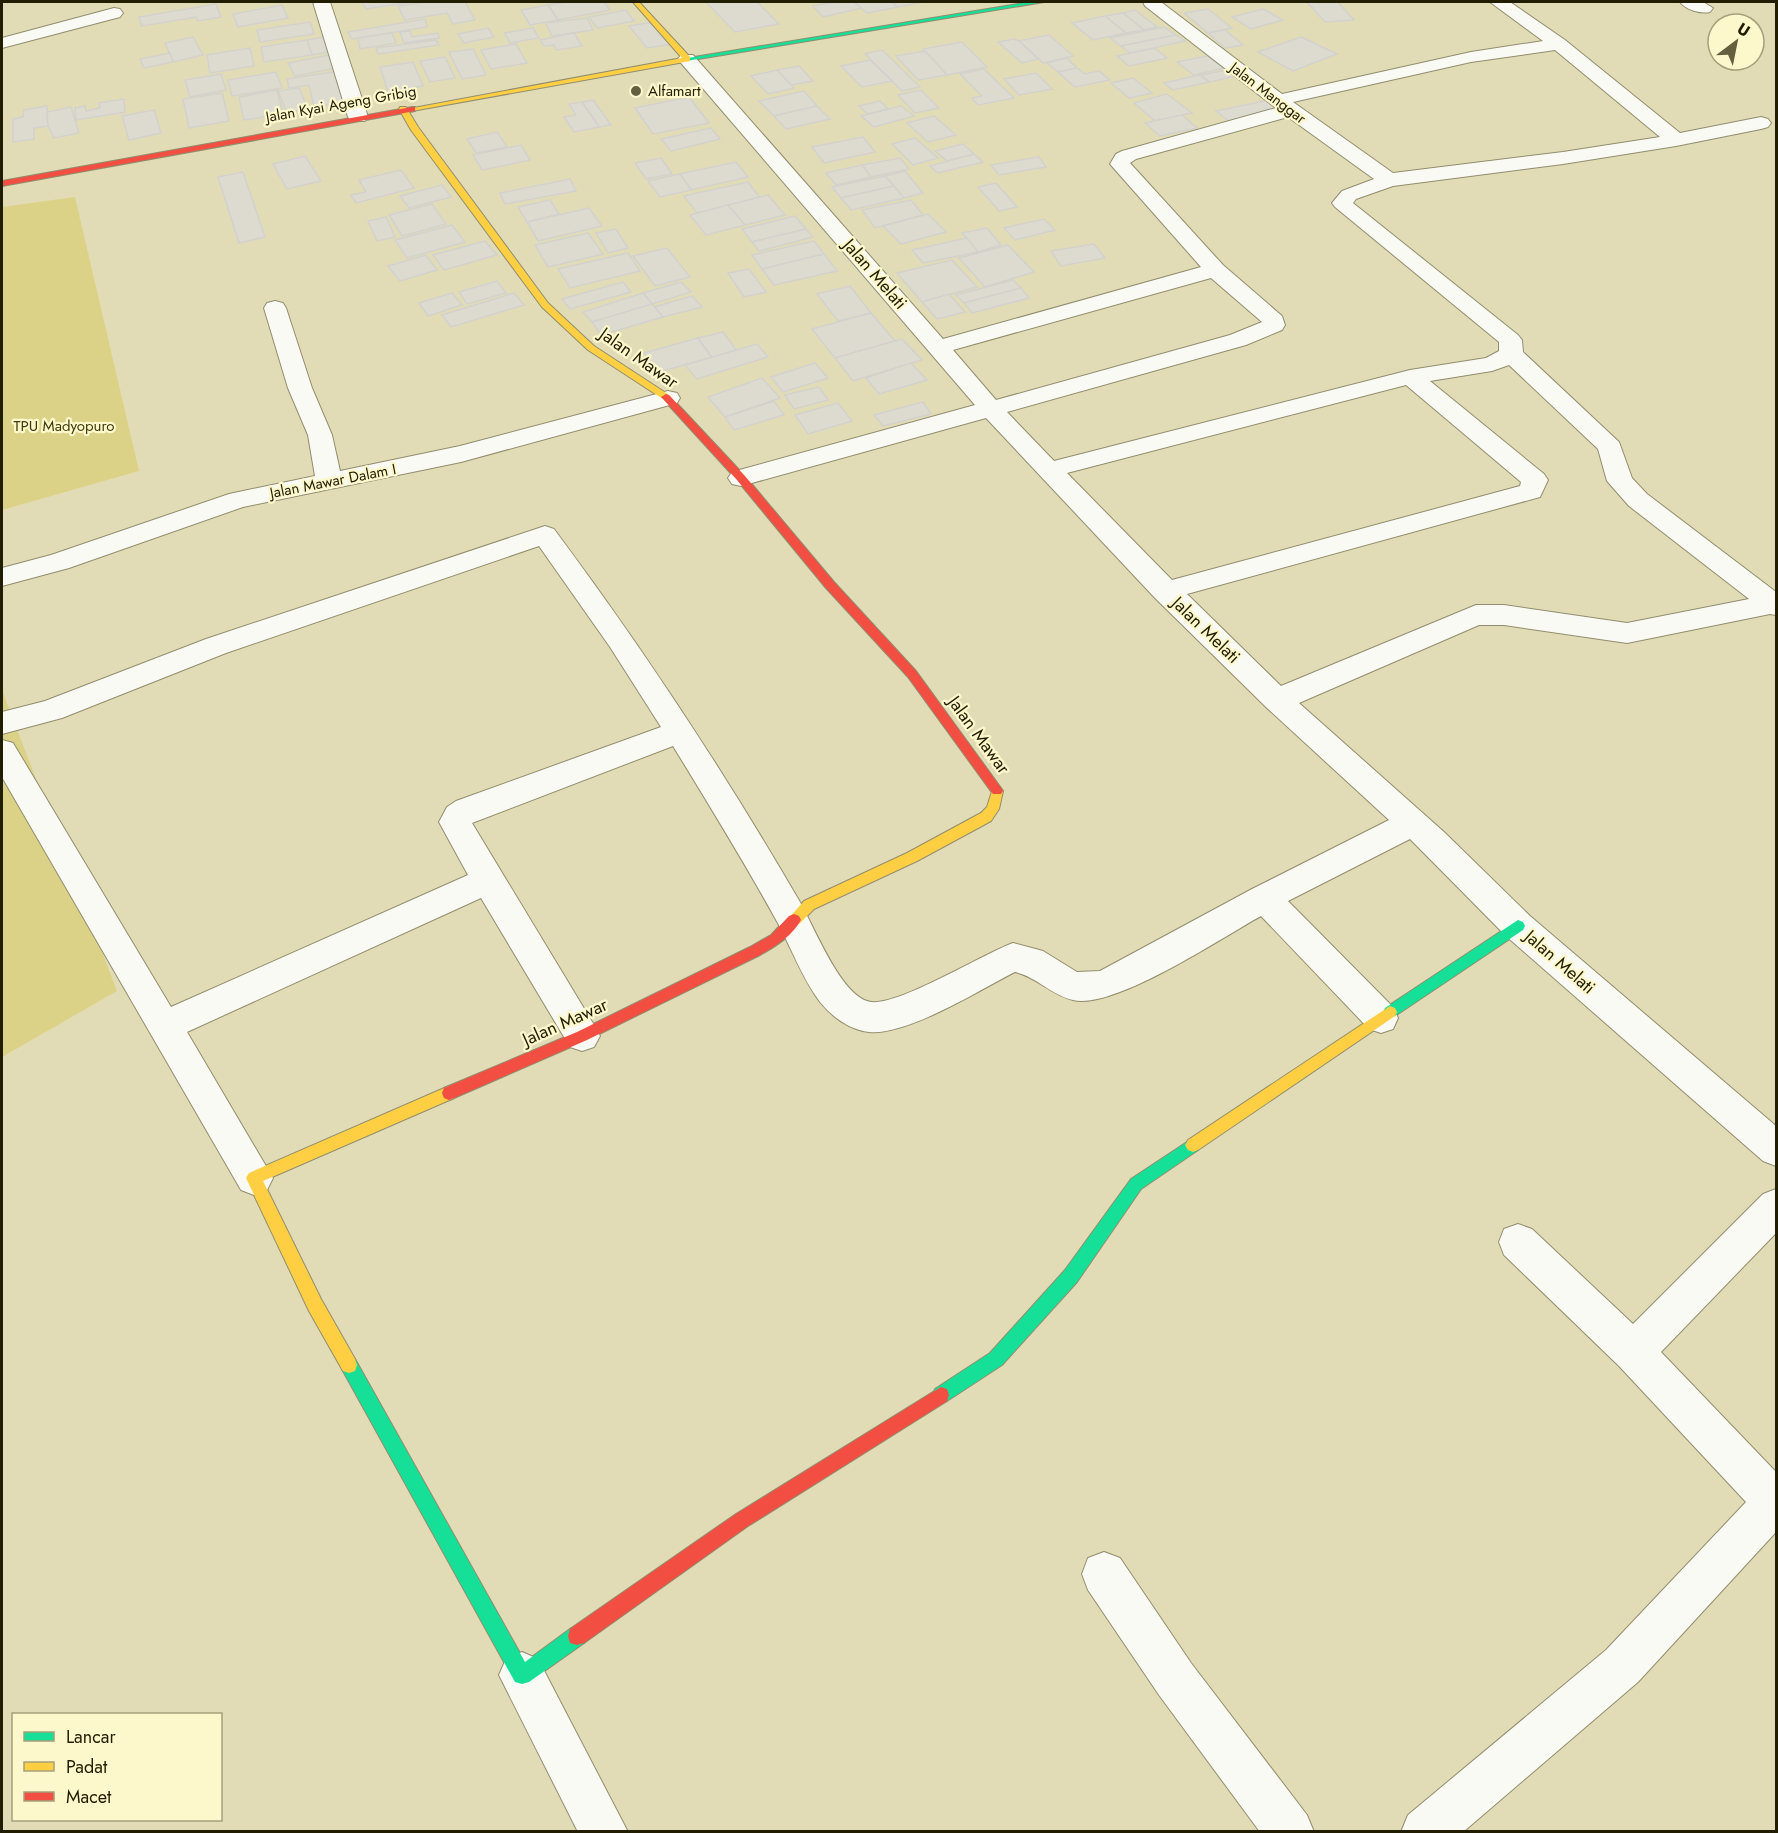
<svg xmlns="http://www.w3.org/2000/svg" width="1778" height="1833" font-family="Jost,sans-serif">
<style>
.green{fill:#dcd287}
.building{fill:#dddbd0;stroke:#d3d1cd;stroke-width:1.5}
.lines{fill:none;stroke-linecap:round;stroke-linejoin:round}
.street-casing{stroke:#918d6e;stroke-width:2}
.fast-casing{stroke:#918d6e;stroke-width:2}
.slow-casing{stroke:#918d6e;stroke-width:2}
.jam-casing{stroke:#918d6e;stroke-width:2}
.street{fill:#fafaf4;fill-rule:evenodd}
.fast{fill:#16e098;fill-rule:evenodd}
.slow{fill:#ffcf43;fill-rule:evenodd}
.jam{fill:#f24e42;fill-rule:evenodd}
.poi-dot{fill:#64603f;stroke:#fdf8cc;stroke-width:2}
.labels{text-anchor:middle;stroke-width:4.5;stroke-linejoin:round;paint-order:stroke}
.far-poi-label{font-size:15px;fill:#211d00;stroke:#fdf8cc;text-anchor:start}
.far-street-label{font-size:15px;fill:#211d00;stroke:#fdf8cc}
.far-park-label{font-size:15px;fill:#403a0c;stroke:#fdf8cc}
.street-label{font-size:18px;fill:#211d00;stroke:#fdf8cc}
</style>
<rect width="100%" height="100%" fill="#e1dcb5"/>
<g class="green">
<path d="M75 197 139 471 2 510V207Z"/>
<path d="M2 690 117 991 2 1057Z"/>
</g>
<g class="building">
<path d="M362 2H413L366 9Z"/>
<path d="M427 2H465L475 20 453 24 447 13 405 20 398 6Z"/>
<path d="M568 2H604L610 10 558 20 548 5Z"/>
<path d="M706 2H757L779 24 735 32Z"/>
<path d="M836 2H854L862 8 823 17 813 6Z"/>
<path d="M854 2H892L898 7 867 13Z"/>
<path d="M892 2H923L898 7Z"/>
<path d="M1307 2H1338L1354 20 1325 22Z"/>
<path d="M216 4 221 17 197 21 196 17 142 26 139 17Z"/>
<path d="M282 5 288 18 238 27 233 14Z"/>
<path d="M548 5 558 20 530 25 521 10Z"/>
<path d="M1208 9 1232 28 1208 33 1184 13Z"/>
<path d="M1263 9 1283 20 1251 29 1232 17Z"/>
<path d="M626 10 634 21 597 28 589 17Z"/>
<path d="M1135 10 1157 27 1144 30 1123 13Z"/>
<path d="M1123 13 1144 30 1126 33 1105 16Z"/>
<path d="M1105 16 1126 33 1093 40 1072 23Z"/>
<path d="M587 18 593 30 552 36 546 23Z"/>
<path d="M425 19 427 27 352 39 348 32Z"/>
<path d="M310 22 314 34 260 42 257 30Z"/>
<path d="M653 22 672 44 647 48 629 26Z"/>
<path d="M1164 27 1176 35 1121 46 1110 38Z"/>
<path d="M488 28 494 37 464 43 458 34Z"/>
<path d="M533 28 539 38 510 43 505 33Z"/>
<path d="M1225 30 1243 45 1225 48 1208 33Z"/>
<path d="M410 31 412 37 438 33 439 38 404 43 400 32Z"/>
<path d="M392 33 396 43 360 49 358 38Z"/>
<path d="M574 33 582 46 556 50 554 45 544 46 540 40Z"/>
<path d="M1049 35 1073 56 1043 63 1019 41Z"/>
<path d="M1176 35 1185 41 1130 53 1121 46Z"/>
<path d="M193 37 203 55 173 62 165 43Z"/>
<path d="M324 37 329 52 312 55 307 40Z"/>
<path d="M1301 37 1337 54 1293 71 1258 52Z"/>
<path d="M1014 39 1019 41 1038 59 1022 63 998 42Z"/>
<path d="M307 40 312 55 264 62 261 47Z"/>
<path d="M436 40 439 45 378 54 376 48Z"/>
<path d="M962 42 987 67 947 75 923 49Z"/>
<path d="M516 44 527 63 491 69 481 50Z"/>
<path d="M250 48 254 66 210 73 207 55Z"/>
<path d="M1155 48 1167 58 1129 66 1117 56Z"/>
<path d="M473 49 486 75 462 79 449 52Z"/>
<path d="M882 50 920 87 902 91 865 54Z"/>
<path d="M925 51 947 75 918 80 896 56Z"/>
<path d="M170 53 173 62 144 68 140 59Z"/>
<path d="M329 55 336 68 295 76 288 63Z"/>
<path d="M1207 56 1224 68 1194 75 1177 62Z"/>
<path d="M445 57 455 78 430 82 420 61Z"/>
<path d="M1067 58 1077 68 1058 72 1047 63Z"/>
<path d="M870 60 892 81 862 87 841 66Z"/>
<path d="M413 62 423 86 388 92 380 67Z"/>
<path d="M799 66 813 81 791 85 777 70Z"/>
<path d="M1077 68 1085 74 1099 71 1110 80 1075 87 1058 72Z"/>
<path d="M984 69 1014 98 978 105 972 98 982 96 960 74Z"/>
<path d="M1232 69 1240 75 1210 82 1201 75Z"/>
<path d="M777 70 794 88 768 94 751 76Z"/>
<path d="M338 71 348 102 314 107 309 85 289 88 287 79Z"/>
<path d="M276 72 282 88 232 96 228 80Z"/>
<path d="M1036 73 1052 89 1019 95 1004 79Z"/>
<path d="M221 74 226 90 190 97 185 80Z"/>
<path d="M1199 75 1209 82 1173 90 1164 83Z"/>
<path d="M1133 78 1152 93 1129 98 1111 83Z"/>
<path d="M299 88 308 109 287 113 278 91Z"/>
<path d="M277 90 283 114 244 120 239 97Z"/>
<path d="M921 90 939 108 915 113 898 95Z"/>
<path d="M804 91 817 106 774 116 759 101Z"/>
<path d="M222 93 229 121 189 128 183 99Z"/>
<path d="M1167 94 1192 113 1155 121 1134 103Z"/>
<path d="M689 97 709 123 653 134 635 108Z"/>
<path d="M124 99 125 112 76 120 75 108 85 106 86 111 100 108 99 103Z"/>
<path d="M593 100 611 125 599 127 582 102Z"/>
<path d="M1269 100 1283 111 1231 123 1216 111Z"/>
<path d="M880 101 888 109 868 114 859 106Z"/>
<path d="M582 102 599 127 574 132 564 117 576 115 569 104Z"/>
<path d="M47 106 48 126 34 128V139L13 142V119L23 117 24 110Z"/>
<path d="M817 106 830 119 786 129 774 116Z"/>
<path d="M901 106 914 116 874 127 861 116Z"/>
<path d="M71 107 79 133 54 138 48 126 47 112Z"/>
<path d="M154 110 161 133 129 140 122 116Z"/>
<path d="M1182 115 1197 128 1160 136 1145 123Z"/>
<path d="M934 116 956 135 928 142 907 123Z"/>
<path d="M711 128 720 139 671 151 661 139Z"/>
<path d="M497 132 507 147 476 153 467 139Z"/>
<path d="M863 137 875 152 824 163 812 147Z"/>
<path d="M915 138 938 158 913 165 892 144Z"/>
<path d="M963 144 974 154 947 161 935 151Z"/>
<path d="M521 145 530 160 482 170 473 155Z"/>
<path d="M974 154 983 162 938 173 930 166Z"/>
<path d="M305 156 321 181 287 189 273 164Z"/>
<path d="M1039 157 1046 167 999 175 991 165Z"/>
<path d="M661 158 672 174 646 179 635 163Z"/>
<path d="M900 158 909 169 871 177 862 165Z"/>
<path d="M736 162 748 177 691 190 680 174Z"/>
<path d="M862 165 871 177 836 185 826 173Z"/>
<path d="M401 170 414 188 356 203 351 195 366 192 359 180Z"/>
<path d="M905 171 923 193 904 198 885 176Z"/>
<path d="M243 172 265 237 239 243 218 177Z"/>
<path d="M680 174 691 190 660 197 648 181Z"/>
<path d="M885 176 894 186 841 198 832 187Z"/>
<path d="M570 179 576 191 505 204 500 193Z"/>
<path d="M748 182 760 198 697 213 684 196Z"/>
<path d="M996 183 1017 207 999 211 978 187Z"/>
<path d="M442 185 451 197 409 208 400 196Z"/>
<path d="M894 186 904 198 851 210 841 198Z"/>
<path d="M768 195 785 215 745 225 728 205Z"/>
<path d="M550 200 559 214 527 222 518 207Z"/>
<path d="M911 200 923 215 875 228 862 210Z"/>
<path d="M432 204 446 224 402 236 389 215Z"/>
<path d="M728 205 745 225 706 235 690 215Z"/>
<path d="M589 208 602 226 538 241 527 222Z"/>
<path d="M928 214 946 232 901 244 883 226Z"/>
<path d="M795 216 806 229 752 242 742 229Z"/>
<path d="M386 217 395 237 377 241 368 221Z"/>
<path d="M1044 219 1055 230 1015 240 1004 228Z"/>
<path d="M452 225 465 242 407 258 395 240Z"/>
<path d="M987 228 1001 245 978 252 962 233Z"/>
<path d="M616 229 628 248 608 253 596 233Z"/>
<path d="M806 229 813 237 759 251 752 242Z"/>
<path d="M588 233 603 254 548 267 535 245Z"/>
<path d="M967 238 978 252 923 263 912 250Z"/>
<path d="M485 241 497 255 444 270 433 255Z"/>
<path d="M814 241 824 254 762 269 752 255Z"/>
<path d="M1094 244 1105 258 1061 266 1051 251Z"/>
<path d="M1008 245 1034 272 985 287 959 258Z"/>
<path d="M667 248 690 277 655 286 633 256Z"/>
<path d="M628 253 640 271 570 288 558 269Z"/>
<path d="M824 254 837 271 774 285 762 269Z"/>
<path d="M426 255 437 270 400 281 388 266Z"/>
<path d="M952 260 977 287 922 302 897 273Z"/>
<path d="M749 269 766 292 744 297 728 273Z"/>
<path d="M1013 280 1021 288 964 303 956 295Z"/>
<path d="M497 281 506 293 467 304 459 292Z"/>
<path d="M623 282 631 292 570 309 562 299Z"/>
<path d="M681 282 691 292 652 304 643 293Z"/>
<path d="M850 286 871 313 838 321 817 294Z"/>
<path d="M1021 288 1029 298 972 313 964 303Z"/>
<path d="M452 293 462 305 428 316 419 303Z"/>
<path d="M514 293 524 305 451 327 442 315Z"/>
<path d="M643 293 652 304 592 322 583 312Z"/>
<path d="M949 294 965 312 937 319 922 302Z"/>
<path d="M692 296 702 307 663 317 654 307Z"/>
<path d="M652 304 663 317 601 335 592 322Z"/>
<path d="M871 313 895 341 835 358 812 329Z"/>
<path d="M723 332 737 351 712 358 698 338Z"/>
<path d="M698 338 712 358 658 372 644 353Z"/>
<path d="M902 339 922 360 853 381 835 358Z"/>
<path d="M757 344 768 357 697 379 685 365Z"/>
<path d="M815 363 828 378 783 392 771 377Z"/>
<path d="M911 363 927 380 879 394 866 378Z"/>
<path d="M762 378 780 398 725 417 708 397Z"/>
<path d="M819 387 828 400 794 409 785 395Z"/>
<path d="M774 401 784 415 734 430 725 417Z"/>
<path d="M923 402 931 414 883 426 874 415Z"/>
<path d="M838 403 852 421 808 434 795 415Z"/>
</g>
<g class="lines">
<g class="street-casing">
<g id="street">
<path d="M313 2H330L368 117 365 121H351L348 117Z"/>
<path d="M1143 2H1161L1282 94 1471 52 1543 41 1490 2H1510L1565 40 1680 133 1761 117 1768 119 1771 123 1768 127 1761 129 1676 146 1563 164 1393 186 1356 199 1353 203 1518 335 1522 340 1523 352 1619 442 1632 478 1647 494 1776 592V615L1770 614 1627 643 1504 625H1479L1299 703 1444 832 1530 916 1776 1126V1166L1763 1161 1506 936 1410 839 1288 901 1393 1007 1398 1018 1393 1029 1381 1033 1369 1029 1261 916C1221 938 1114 1010 1073 1000 1051 995 1037 977 1015 972 981 989 907 1036 869 1032 850 1030 832 1017 820 1002 801 977 791 946 775 918 743 860 708 803 673 746L472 823 594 1025 600 1036 594 1047 582 1051 570 1047 481 898 187 1032 273 1178 267 1190 254 1195 241 1190 2 777V740L13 743 171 1007 468 875 439 822 447 807 456 801 661 727 610 647 539 546 226 653 62 718 2 734V712L45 701 206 639 545 526 554 529C642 647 723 770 797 897 813 923 838 991 867 1001 891 1011 984 953 1013 943L1043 951 1077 972 1100 971 1252 889 1389 820 1267 708 1155 598 986 418 741 486 732 484 728 478 732 472 975 405 681 63 678 59 681 55H693L943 339 1201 267 1110 164 1116 154 1122 151 1276 108 1145 6ZM1555 50 1660 137 1563 152 1393 173 1293 102 1471 62ZM1288 117 1374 179 1342 191 1332 203 1335 207 1499 342V351L1486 358 1410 370 1054 461 1007 412 1246 345 1282 330 1285 325 1282 316 1223 265 1130 163 1136 159ZM1211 278 1262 322 1230 335 996 400 953 350ZM1509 365 1598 449 1607 481 1629 506 1749 599 1627 623 1504 605H1476L1281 686 1187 594 1540 497 1548 480 1544 474 1430 381 1492 371ZM1406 385 1521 482 1520 486 1172 580 1067 473Z"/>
<path d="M1680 2H1703L1713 8 1710 12C1701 14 1686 10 1680 2Z"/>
<path d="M114 8 120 9 123 13 120 17 2 48V38Z"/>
<path d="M275 301 283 303 286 308 312 388 332 435 340 471 460 446 668 391 677 393 680 398 677 403 461 462 243 507 69 568 2 586V568L51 555 229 494 315 476 308 435 288 388 264 308 267 303Z"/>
<path d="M1776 1189V1233L1661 1352 1776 1472V1532L1638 1682 1463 1832H1401L1408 1815 1606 1650 1746 1502 1619 1366 1504 1255 1499 1242 1504 1229 1518 1224 1532 1229 1633 1324 1763 1194Z"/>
<path d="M1104 1552 1120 1558 1191 1663 1307 1815 1314 1832H1260L1159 1695 1088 1590 1082 1574 1088 1558Z"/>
<path d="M522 1652 538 1659 628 1832H578L499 1675 506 1659Z"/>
</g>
</g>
<g class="fast-casing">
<g id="fast">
<path d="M1030 2H1044L686 61 682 59Z"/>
<path d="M1518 920 1523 922 1525 926 1523 930 1395 1016 1390 1018 1385 1016 1383 1012 1385 1008Z"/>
<path d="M1193 1138 1198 1140 1201 1145 1198 1150 1141 1189 1077 1282 1002 1365 947 1401 941 1403 935 1401 933 1395 935 1389 990 1353 1065 1270 1131 1179Z"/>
<path d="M349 1357 355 1359 525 1662 570 1629 577 1627 584 1629 586 1636 584 1643 529 1682 522 1684 515 1682 343 1371 341 1365 343 1359Z"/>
</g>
</g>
<g class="slow-casing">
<g id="slow">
<path d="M633 2H639L690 57V61L412 111 408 109 682 58Z"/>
<path d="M400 107H406L418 127 548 303 594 346 669 395V399H663L588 350 542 307 411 130 399 109Z"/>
<path d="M997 786 1003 791 999 809 991 821 917 861 814 909 799 924H789L787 920 804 901 907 853 981 813 987 807 993 788Z"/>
<path d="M1390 1006 1395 1008 1397 1012 1395 1016 1198 1150 1193 1152 1188 1150 1185 1145 1188 1140Z"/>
<path d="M449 1086 454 1088 456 1093 454 1098 263 1181 321 1299 355 1359 357 1365 355 1371 349 1373 343 1371 309 1311 246 1178 249 1173Z"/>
</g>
</g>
<g class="jam-casing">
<g id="jam">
<path d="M412 107H415V111L2 186V181Z"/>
<path d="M666 394 669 395 745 476 834 582 916 671 1001 788 1003 791 1001 794H993L908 677 826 588 737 480 663 399 661 397Z"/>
<path d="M794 914 799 916 801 920C792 936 776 946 760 955L587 1040 454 1098 449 1100 444 1098 442 1093 444 1088 577 1032 750 947 771 935 789 916Z"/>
<path d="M941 1387 947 1389 949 1395 947 1401 748 1526 584 1643 577 1645 570 1643 568 1636 570 1629 736 1514Z"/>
</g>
</g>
<use href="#street" class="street"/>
<use href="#fast" class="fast"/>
<use href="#slow" class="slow"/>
<use href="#jam" class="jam"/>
</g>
<circle class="poi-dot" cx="636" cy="91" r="6"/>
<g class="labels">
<g class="far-poi-label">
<text x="648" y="96">Alfamart</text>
</g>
<g class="far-street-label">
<text transform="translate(1268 93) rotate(37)" y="5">Jalan Manggar</text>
<text transform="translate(341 104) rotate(-10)" y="5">Jalan Kyai Ageng Gribig</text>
<text transform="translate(333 481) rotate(-11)" y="5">Jalan Mawar Dalam I</text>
</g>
<g class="far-park-label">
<text x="64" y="431">TPU Madyopuro</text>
</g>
<g class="street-label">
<text transform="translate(875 274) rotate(49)" y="6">Jalan Melati</text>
<text transform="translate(639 358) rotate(35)" y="6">Jalan Mawar</text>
<text transform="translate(1206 630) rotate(44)" y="6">Jalan Melati</text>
<text transform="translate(979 735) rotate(54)" y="6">Jalan Mawar</text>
<text transform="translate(1560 962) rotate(41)" y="6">Jalan Melati</text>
<text transform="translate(565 1022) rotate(-24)" y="6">Jalan Mawar</text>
</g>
</g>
<rect width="1778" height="1833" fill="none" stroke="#211d00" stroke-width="6"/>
<rect x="12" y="1713" width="210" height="108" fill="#fdf8cc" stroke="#a5a07a" stroke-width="1.5"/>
<rect x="24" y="1732" width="30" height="9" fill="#16e098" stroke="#a5a07a" stroke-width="1.5"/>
<text x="66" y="1743" font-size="18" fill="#211d00">Lancar</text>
<rect x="24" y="1762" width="30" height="9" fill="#ffcf43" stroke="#a5a07a" stroke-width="1.5"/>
<text x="66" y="1773" font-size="18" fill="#211d00">Padat</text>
<rect x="24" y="1792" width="30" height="9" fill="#f24e42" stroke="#a5a07a" stroke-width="1.5"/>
<text x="66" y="1803" font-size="18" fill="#211d00">Macet</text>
<g transform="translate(1736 42) rotate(32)"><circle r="28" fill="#fdf8cc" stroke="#a5a07a" stroke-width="1.5"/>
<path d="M0-4.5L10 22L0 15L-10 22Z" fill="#64603f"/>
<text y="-9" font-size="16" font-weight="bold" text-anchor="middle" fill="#211d00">U</text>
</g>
</svg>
